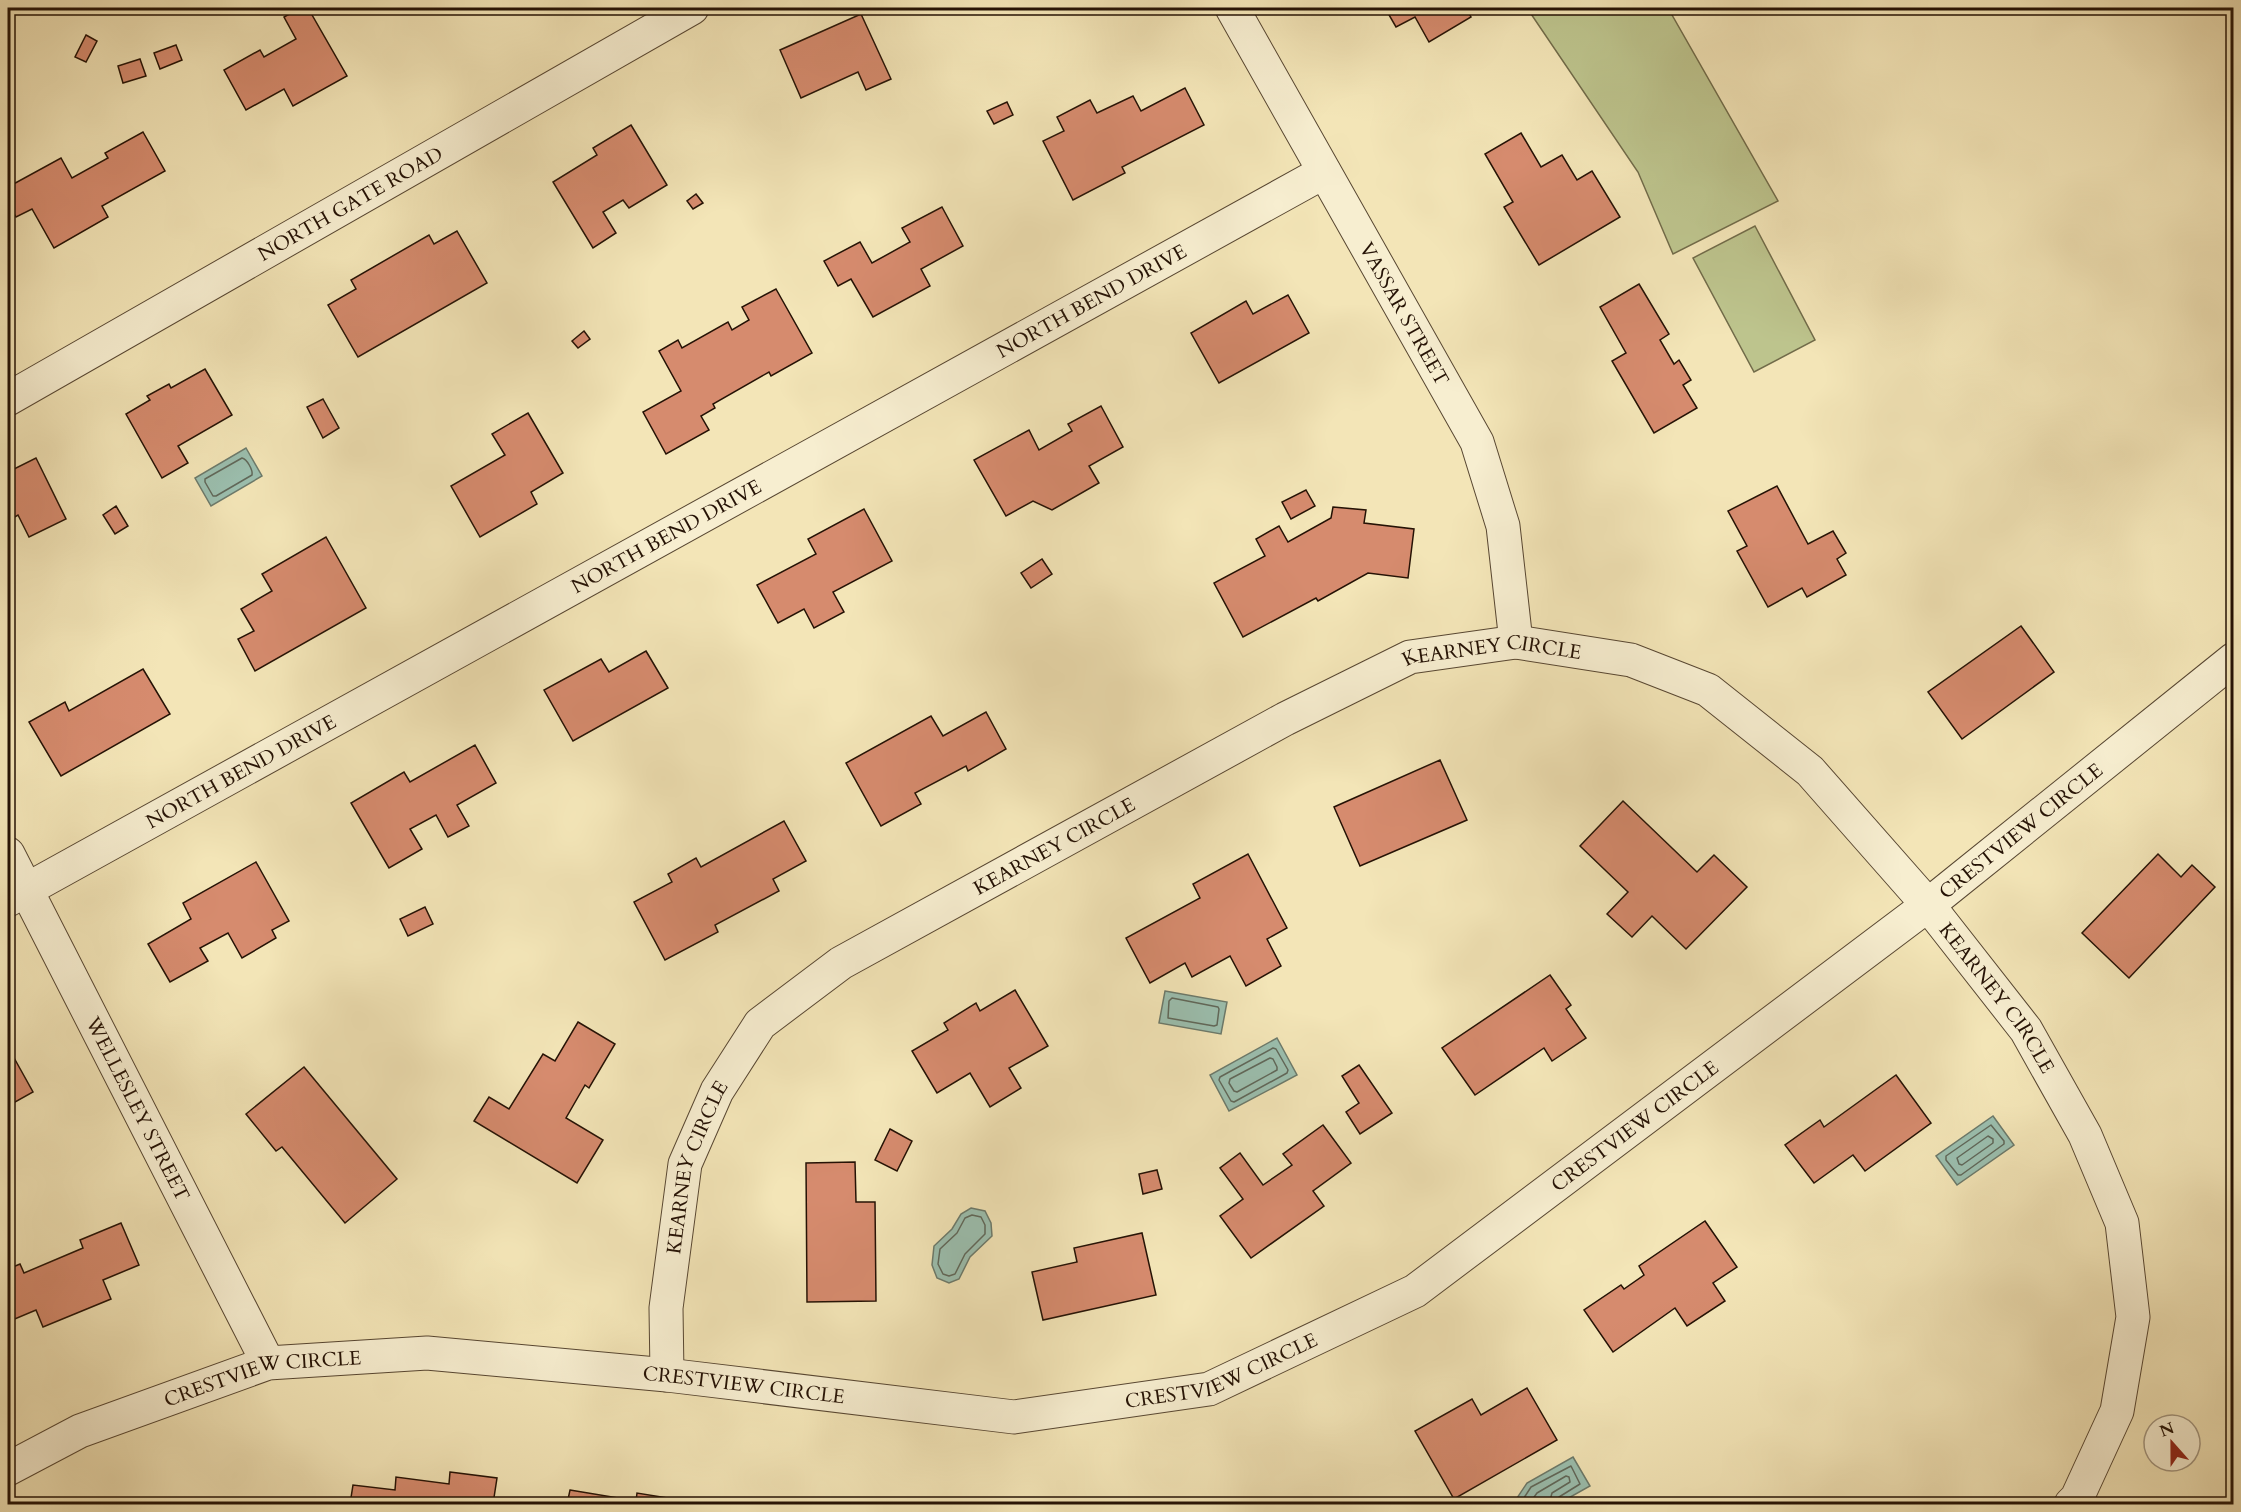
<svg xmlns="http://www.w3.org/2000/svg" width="2241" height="1512" font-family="Cardo,serif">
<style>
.green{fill:#bdc48d;stroke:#716b49;stroke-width:1.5}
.water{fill:#9bbfaf;stroke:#6c7a6b;stroke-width:1.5}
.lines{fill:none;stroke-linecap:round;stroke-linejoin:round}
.shore{stroke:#60685a;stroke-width:1.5}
.building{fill:#d68b6e;stroke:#251205;stroke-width:1.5}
.minor-casing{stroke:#584732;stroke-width:35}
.minor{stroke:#f7eed0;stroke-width:33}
.labels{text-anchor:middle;stroke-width:4.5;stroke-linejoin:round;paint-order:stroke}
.street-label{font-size:20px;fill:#251205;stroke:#f7eed0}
</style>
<rect width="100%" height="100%" fill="#f3e5b7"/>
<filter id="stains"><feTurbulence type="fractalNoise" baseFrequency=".00333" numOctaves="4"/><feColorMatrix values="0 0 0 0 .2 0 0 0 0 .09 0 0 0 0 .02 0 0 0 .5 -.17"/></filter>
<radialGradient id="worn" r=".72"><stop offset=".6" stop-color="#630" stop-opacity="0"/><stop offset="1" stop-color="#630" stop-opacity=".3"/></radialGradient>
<g class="green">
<path d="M1527 8H1668L1778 201 1673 254 1638 172Z"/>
<path d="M1755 226 1815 340 1754 372 1693 258Z"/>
</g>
<g class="water">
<path d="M246 448 262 476 211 506 195 478Z"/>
<path d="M1165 991 1227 1002 1221 1034 1159 1023Z"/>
<path d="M1277 1038 1297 1075 1229 1111 1210 1075Z"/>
<path d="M1993 1116 2014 1145 1957 1185 1936 1156Z"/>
<path d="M971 1208 985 1211 991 1223 992 1236 970 1257 959 1279 949 1283 937 1278 932 1265 934 1246 952 1229 961 1214Z"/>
<path d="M1573 1457 1590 1486 1558 1504H1513L1527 1483Z"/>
</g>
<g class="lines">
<g class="shore">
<path d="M242 458C247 459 253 470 252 475L216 496H213L205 482V479Z"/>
<path d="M1172 998 1218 1007 1219 1009 1217 1025 1214 1026 1168 1018 1169 1001Z"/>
<path d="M1273 1048 1276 1049 1288 1070 1287 1073 1234 1102 1231 1101 1219 1080 1220 1077Z"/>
<path d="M1270 1058 1273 1059 1277 1067V1070L1237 1092 1234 1091 1229 1083 1230 1079Z"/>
<path d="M1991 1125 2004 1141V1144L1961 1175H1958L1946 1160V1156Z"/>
<path d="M1988 1136 1993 1139V1143L1962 1165 1959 1164 1957 1158Z"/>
<path d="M972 1215 981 1217 985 1225V1234L965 1254 955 1274 949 1276 943 1274 938 1264 940 1249 957 1233 965 1218Z"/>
<path d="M1520 1504 1531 1487 1571 1466 1580 1484 1559 1497 1556 1504"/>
<path d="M1529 1504 1537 1493 1566 1476 1569 1477 1570 1482 1552 1493 1549 1504"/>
</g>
</g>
<g class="building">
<path d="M300 8H308L347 76 293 106 284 89 246 110 224 70 260 50 264 57 296 39 284 17Z"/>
<path d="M1385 8H1466L1471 17 1429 42 1415 17 1396 27Z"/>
<path d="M861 14 891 79 866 90 858 72 801 98 780 50Z"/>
<path d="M86 35 97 41 86 62 75 57Z"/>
<path d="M176 45 182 60 160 69 154 53Z"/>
<path d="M140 59 146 76 123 83 118 66Z"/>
<path d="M1185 88 1204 125 1122 167 1125 173 1073 200 1043 141 1064 131 1057 117 1090 100 1097 113 1133 96 1141 111Z"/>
<path d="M1007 102 1013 115 994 124 987 111Z"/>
<path d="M631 125 667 185 629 208 623 200 603 212 616 233 593 248 553 182 597 155 593 148Z"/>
<path d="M143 132 165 171 102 206 108 217 54 248 32 209 16 217 8 202V187L61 158 72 178 108 158 105 153Z"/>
<path d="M1521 133 1541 167 1562 155 1577 180 1592 171 1620 217 1539 265 1504 207 1513 202 1485 154Z"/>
<path d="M696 194 703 203 693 209 687 201Z"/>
<path d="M942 207 963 246 921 269 930 286 873 317 851 279 838 286 824 261 860 242 872 263 910 242 902 228Z"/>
<path d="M457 231 487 283 358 357 328 305 356 289 351 280 429 235 434 244Z"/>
<path d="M1639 284 1669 334 1660 340 1674 364 1679 360 1691 380 1683 385 1697 408 1654 433 1612 361 1626 353 1600 307Z"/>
<path d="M776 289 812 353 771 376 769 372 713 404 715 408 701 416 709 430 666 454 643 412 681 391 659 351 678 340 682 348 728 322 732 330 749 320 742 307Z"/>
<path d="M1288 295 1309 333 1219 383 1191 333 1246 301 1253 314Z"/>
<path d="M584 331 590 339 578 348 572 341Z"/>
<path d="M205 369 232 415 178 446 188 463 162 478 126 414 150 400 147 396 169 384 171 388Z"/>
<path d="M323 399 339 428 323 438 307 407Z"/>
<path d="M1101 406 1123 447 1089 466 1099 483 1052 510 1033 501 1006 516 974 460 1029 430 1039 450 1072 431 1068 424Z"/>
<path d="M528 413 563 473 531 492 537 504 480 537 451 486 505 455 492 434Z"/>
<path d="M36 458 66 519 29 537 18 515 8 521V472Z"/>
<path d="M1777 486 1808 544 1833 531 1846 553 1837 559 1846 575 1807 597 1802 588 1768 607 1737 551 1747 546 1728 511Z"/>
<path d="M1306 490 1315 506 1291 519 1282 502Z"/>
<path d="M116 506 128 526 115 534 103 515Z"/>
<path d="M1333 507 1366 510 1364 523 1414 529 1408 578 1368 573 1318 601 1316 598 1243 637 1214 583 1265 556 1256 539 1279 526 1288 542 1331 518Z"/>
<path d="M864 509 892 561 833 592 844 612 814 628 804 609 778 623 757 585 816 554 808 539Z"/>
<path d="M326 537 366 608 255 671 238 639 254 631 241 609 272 591 262 574Z"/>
<path d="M1042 559 1052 574 1031 588 1021 573Z"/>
<path d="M2021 626 2054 672 1962 739 1928 692Z"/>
<path d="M646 651 668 688 573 741 544 690 601 659 609 672Z"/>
<path d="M143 669 170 714 61 776 29 722 65 702 69 711Z"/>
<path d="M986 712 1006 749 968 771 966 766 915 793 921 804 881 826 846 763 931 716 943 736Z"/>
<path d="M475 745 496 783 457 805 469 826 448 837 436 815 410 829 422 849 389 868 351 803 404 772 410 782Z"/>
<path d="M1440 760 1467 820 1360 866 1334 807Z"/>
<path d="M1623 801 1697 872 1714 855 1747 887 1686 949 1652 916 1632 937 1607 914 1628 892 1580 846Z"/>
<path d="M784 821 806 861 773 879 779 891 715 925 718 932 665 960 634 902 672 882 668 874 696 858 701 867Z"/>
<path d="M1248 854 1287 928 1267 939 1281 966 1246 986 1230 956 1192 977 1185 963 1150 983 1126 938 1200 898 1193 884Z"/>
<path d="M2158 854 2181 877 2192 865 2215 887 2129 978 2082 933Z"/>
<path d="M256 862 289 921 272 930 276 938 242 958 228 933 200 948 208 961 170 982 148 944 191 919 183 903Z"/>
<path d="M425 907 433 924 408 936 400 919Z"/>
<path d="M1550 975 1571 1005 1566 1009 1586 1038 1552 1061 1544 1048 1475 1095 1442 1048Z"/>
<path d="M1015 990 1048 1046 1009 1068 1021 1088 990 1107 970 1073 937 1093 912 1051 948 1030 944 1023 976 1003 980 1011Z"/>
<path d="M578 1022 615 1044 589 1088 585 1085 566 1118 603 1140 577 1183 474 1121 489 1097 509 1109 543 1054 555 1061Z"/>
<path d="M8 1047 33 1092 8 1106Z"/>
<path d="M1359 1065 1392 1113 1360 1134 1346 1112 1359 1103 1342 1076Z"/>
<path d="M304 1067 397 1179 345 1223 282 1147 276 1151 246 1114Z"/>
<path d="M1896 1075 1931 1123 1865 1171 1853 1155 1814 1183 1785 1145 1820 1120 1824 1127Z"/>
<path d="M1323 1125 1351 1163 1313 1191 1324 1206 1251 1258 1220 1216 1243 1199 1220 1168 1240 1153 1263 1185 1292 1165 1283 1154Z"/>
<path d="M890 1129 912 1141 897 1171 875 1160Z"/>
<path d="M855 1162 856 1202H875L876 1301 807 1302 806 1163Z"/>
<path d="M1157 1170 1162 1189 1143 1194 1139 1174Z"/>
<path d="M1705 1221 1737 1267 1713 1283 1725 1301 1687 1326 1675 1308 1613 1352 1584 1310 1621 1285 1624 1289 1644 1275 1639 1266Z"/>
<path d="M121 1223 139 1265 103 1280 111 1299 43 1327 36 1310 10 1321 8 1314V1269L20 1264 24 1273 83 1248 80 1240Z"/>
<path d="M1142 1233 1156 1295 1043 1320 1032 1272 1077 1262 1074 1248Z"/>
<path d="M1527 1388 1557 1440 1454 1499 1415 1431 1472 1399 1481 1415Z"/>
<path d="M450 1472 497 1478 493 1504H350L353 1485 395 1490 396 1477 449 1484Z"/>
<path d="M570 1490 636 1501 637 1493 705 1504H567Z"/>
</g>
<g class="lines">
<g class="minor-casing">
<g id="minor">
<path id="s1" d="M1232 8 1477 442 1503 526 1516 642"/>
<path id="s2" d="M8 399 692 8"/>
<path id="s3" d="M8 854 268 1363"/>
<path id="s4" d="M8 900 1324 172"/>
<path id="s5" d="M667 1375 666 1308 685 1164 717 1091 760 1024 841 963 1285 719 1410 657 1516 642 1631 660 1708 690 1810 771 1928 905 2026 1030 2085 1135 2122 1223 2133 1317 2117 1411 2077 1498 2071 1504"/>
<path id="s6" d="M8 1469 80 1431 268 1363 427 1353 667 1375 1014 1417 1209 1389 1415 1291 1928 905 2234 659"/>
</g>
</g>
<use href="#minor" class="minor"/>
</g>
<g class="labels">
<g class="street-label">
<text dy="7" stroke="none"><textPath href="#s2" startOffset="394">NORTH GATE ROAD</textPath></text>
<text dy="7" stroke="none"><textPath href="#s4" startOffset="1238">NORTH BEND DRIVE</textPath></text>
<text dy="7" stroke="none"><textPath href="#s1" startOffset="351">VASSAR STREET</textPath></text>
<text dy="7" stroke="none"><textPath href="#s4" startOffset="752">NORTH BEND DRIVE</textPath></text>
<text dy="7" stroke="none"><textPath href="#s5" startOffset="1202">KEARNEY CIRCLE</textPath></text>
<text dy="7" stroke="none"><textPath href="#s4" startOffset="266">NORTH BEND DRIVE</textPath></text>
<text dy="7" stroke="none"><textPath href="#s6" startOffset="2217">CRESTVIEW CIRCLE</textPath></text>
<text dy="7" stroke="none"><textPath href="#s5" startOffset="716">KEARNEY CIRCLE</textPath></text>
<text dy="7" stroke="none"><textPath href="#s5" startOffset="1850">KEARNEY CIRCLE</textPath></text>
<text dy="7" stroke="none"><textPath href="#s3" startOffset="286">WELLESLEY STREET</textPath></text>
<text dy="7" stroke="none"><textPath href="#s6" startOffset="1731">CRESTVIEW CIRCLE</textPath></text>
<text dy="7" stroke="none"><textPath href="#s5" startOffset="212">KEARNEY CIRCLE</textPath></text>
<text dy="7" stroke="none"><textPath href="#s6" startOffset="1245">CRESTVIEW CIRCLE</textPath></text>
<text dy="7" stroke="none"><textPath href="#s6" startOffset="273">CRESTVIEW CIRCLE</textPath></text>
<text dy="7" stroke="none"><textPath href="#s6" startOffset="759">CRESTVIEW CIRCLE</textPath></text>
</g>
</g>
<rect width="2241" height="1512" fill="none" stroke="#f3e5b7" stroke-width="30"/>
<rect x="9" y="9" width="2223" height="1494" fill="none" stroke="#251205" stroke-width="3"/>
<rect x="15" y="15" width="2211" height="1482" fill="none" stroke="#251205" stroke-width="1.5"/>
<g transform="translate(2172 1443) rotate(339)"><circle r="28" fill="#f7eed0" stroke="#a3967f" stroke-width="1.5"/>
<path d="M0-4.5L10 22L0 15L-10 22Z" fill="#8f2418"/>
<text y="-9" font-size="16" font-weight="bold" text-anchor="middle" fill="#251205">N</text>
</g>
<rect width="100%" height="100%" filter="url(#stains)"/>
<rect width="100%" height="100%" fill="url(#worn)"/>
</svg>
